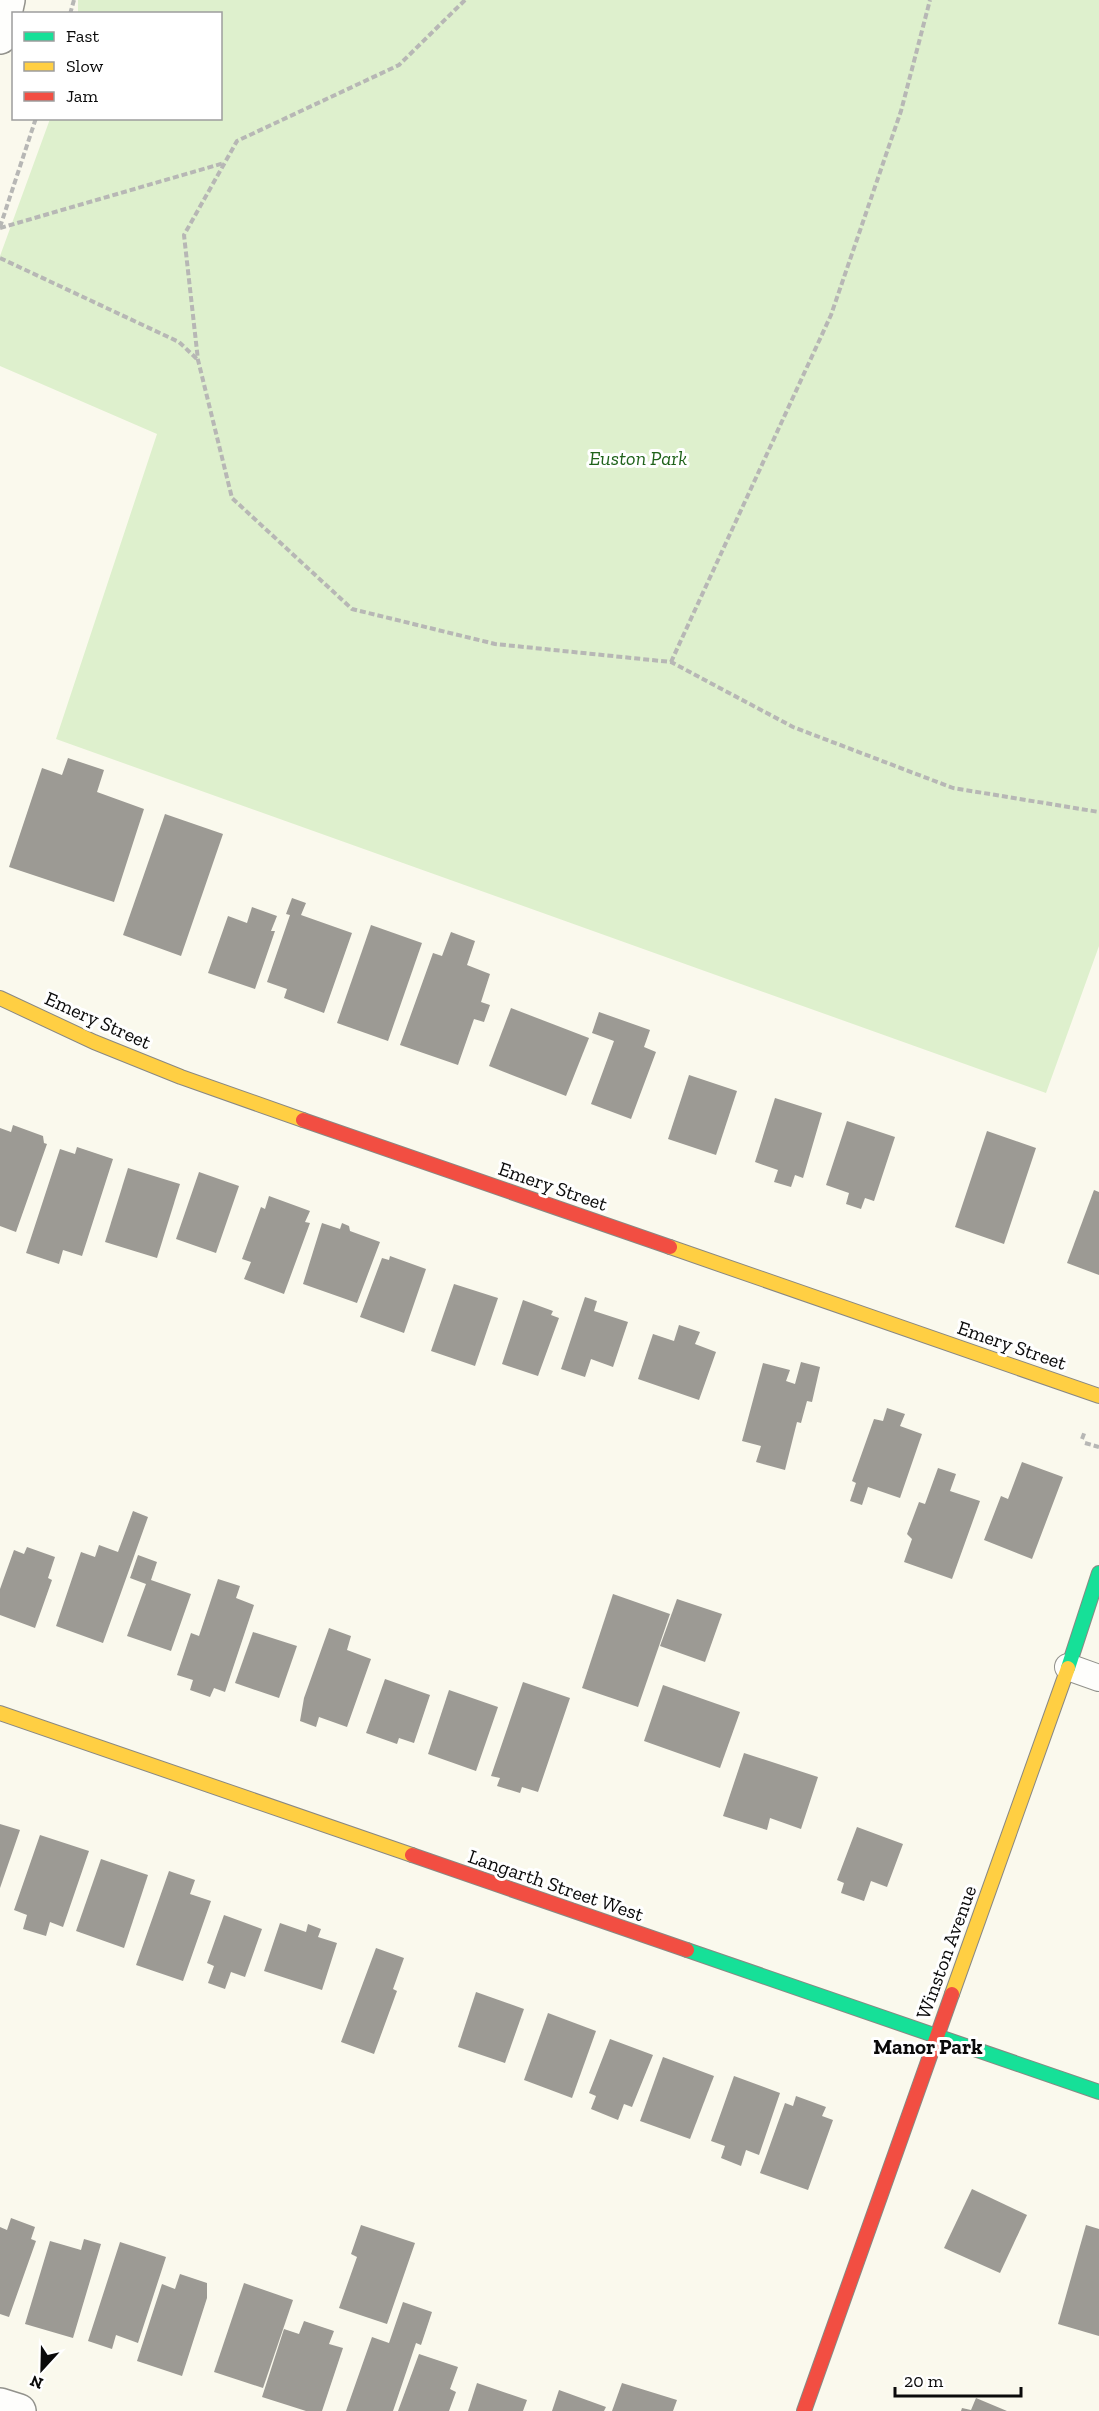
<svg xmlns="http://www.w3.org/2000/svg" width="1099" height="2411" font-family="'Zilla Slab',serif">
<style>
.green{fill:#def0cd}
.building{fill:#9c9a94}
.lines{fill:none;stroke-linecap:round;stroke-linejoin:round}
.lane-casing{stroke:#92928c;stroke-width:28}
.street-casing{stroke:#92928c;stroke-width:36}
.fast-casing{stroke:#898883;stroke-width:16}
.slow-casing{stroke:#898883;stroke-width:16}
.jam-casing{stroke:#898883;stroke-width:16}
.path{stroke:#b7b7b5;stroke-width:4;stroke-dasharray:6 3;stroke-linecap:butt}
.lane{stroke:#fefefc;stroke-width:26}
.street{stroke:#fefefc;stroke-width:33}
.fast{stroke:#16e098;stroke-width:14}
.slow{stroke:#ffcf43;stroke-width:14}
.jam{stroke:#f24e42;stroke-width:14}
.labels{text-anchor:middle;stroke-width:6;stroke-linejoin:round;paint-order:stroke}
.park-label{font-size:20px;font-style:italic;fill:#1f621a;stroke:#fff}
.street-label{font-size:20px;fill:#0a0a0a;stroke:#fff}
.neighbourhood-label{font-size:21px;font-weight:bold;fill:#0a0a0a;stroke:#fff}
</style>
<rect width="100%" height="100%" fill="#faf9ed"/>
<path class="green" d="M78 0H1099V946L1046 1093 56 739 157 434 0 366V256L50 119 220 118V14L78 13Z"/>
<g class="building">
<path d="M68 758 104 770 97 792 144 809 114 902 9 867 42 768 62 775Z"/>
<path d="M165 814 223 834 181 956 123 935Z"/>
<path d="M292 898 306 903 301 915 352 933 324 1013 284 998 287 989 267 982 290 915 286 914Z"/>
<path d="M252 907 277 916 271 931H275L255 989 208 973 228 916 247 923Z"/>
<path d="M371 925 422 943 388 1041 337 1023Z"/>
<path d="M451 932 475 941 467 965 490 974 481 1002 490 1005 484 1022 474 1019 458 1065 400 1045 433 953 442 956Z"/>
<path d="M511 1008 589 1038 566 1096 489 1066Z"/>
<path d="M599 1012 650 1030 644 1047 656 1052 631 1119 591 1104 614 1041 592 1033Z"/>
<path d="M689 1075 737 1091 716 1155 668 1139Z"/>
<path d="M775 1098 822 1113 803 1178 795 1175 791 1187 774 1182 778 1170 755 1162Z"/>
<path d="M847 1121 895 1137 874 1201 865 1198 861 1209 846 1204 849 1193 826 1185Z"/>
<path d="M13 1125 43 1136 44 1143 47 1144 16 1232 0 1226V1128L11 1132Z"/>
<path d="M987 1131 1036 1148 1004 1244 955 1227Z"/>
<path d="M77 1147 113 1159 82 1256 63 1250 59 1264 26 1253 60 1149 75 1154Z"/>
<path d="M128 1168 180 1184 157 1258 105 1242Z"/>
<path d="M199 1172 239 1186 216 1253 176 1239Z"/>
<path d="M1094 1190 1099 1192V1275L1067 1263Z"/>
<path d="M269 1196 310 1211 305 1222 310 1223 284 1294 244 1279 251 1262 242 1259 261 1207 265 1209Z"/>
<path d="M322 1223 340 1229 342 1223 349 1226 350 1231 380 1242 357 1303 303 1284Z"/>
<path d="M390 1256 426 1269 404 1333 360 1317 382 1258 389 1260Z"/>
<path d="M454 1284 498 1298 475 1366 431 1351Z"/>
<path d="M585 1297 597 1301 594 1311 628 1322 613 1367 591 1359 585 1377 561 1369Z"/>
<path d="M523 1300 553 1311 551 1315 559 1318 538 1376 502 1364Z"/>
<path d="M679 1325 700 1332 695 1344 716 1352 699 1400 638 1379 653 1334 674 1341Z"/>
<path d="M801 1362 820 1367 812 1402 807 1401 801 1423 797 1422 785 1470 756 1462 761 1446 742 1441 763 1363 790 1370 786 1381 795 1384Z"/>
<path d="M887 1408 905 1414 900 1426 922 1434 900 1498 868 1487 862 1505 850 1501 856 1483 852 1481 874 1419 883 1421Z"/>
<path d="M1022 1462 1063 1477 1032 1559 984 1540 1001 1496 1008 1499Z"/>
<path d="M938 1468 956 1474 950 1491 980 1501 952 1579 904 1562 912 1539 907 1534 919 1502 925 1504Z"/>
<path d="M133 1511 148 1517 103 1643 56 1626 81 1552 95 1557 99 1545 118 1552Z"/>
<path d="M27 1547 55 1557 48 1578 52 1580 35 1628 0 1615V1589L14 1550 24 1554Z"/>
<path d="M138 1555 157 1562 151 1580 191 1594 171 1651 127 1636 146 1584 130 1578Z"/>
<path d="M218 1579 240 1586 236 1598 254 1605 225 1692 214 1688 210 1697 190 1690 193 1680 177 1675 191 1633 199 1636Z"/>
<path d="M613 1594 670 1614 638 1707 582 1688Z"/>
<path d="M677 1599 722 1614 705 1662 660 1646Z"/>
<path d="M329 1628 351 1636 347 1650 371 1659 347 1727 319 1717 316 1727 300 1721 304 1698Z"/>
<path d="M253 1632 297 1646 279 1698 235 1683Z"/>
<path d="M385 1679 430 1695 414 1743 399 1738 397 1744 366 1733Z"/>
<path d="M523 1682 570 1698 538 1792 522 1787 520 1793 497 1786 500 1778 491 1776Z"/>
<path d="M663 1685 740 1712 720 1768 644 1741Z"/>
<path d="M449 1690 498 1707 476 1771 428 1754Z"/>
<path d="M744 1753 818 1777 801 1829 770 1818 767 1830 723 1816Z"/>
<path d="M0 1824 20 1830 0 1888Z"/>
<path d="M857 1827 903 1844 887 1887 871 1881 864 1901 841 1893 844 1883 837 1880Z"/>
<path d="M40 1835 89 1851 63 1927 50 1922 46 1936 23 1929 27 1915 14 1910Z"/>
<path d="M101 1859 148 1875 124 1948 76 1931Z"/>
<path d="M169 1871 195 1880 190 1894 211 1901 183 1981 136 1965Z"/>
<path d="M224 1915 262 1929 245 1977 231 1972 225 1989 208 1983 214 1966 207 1963Z"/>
<path d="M280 1923 306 1932 308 1924 321 1929 318 1937 337 1943 322 1990 264 1971Z"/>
<path d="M376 1948 404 1958 393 1989 397 1991 374 2054 341 2042Z"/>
<path d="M476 1992 524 2009 505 2063 458 2047Z"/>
<path d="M548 2013 596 2031 572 2098 524 2080Z"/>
<path d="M610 2039 653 2055 632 2107 624 2104 618 2120 591 2109 596 2096 589 2093Z"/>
<path d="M663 2057 714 2076 690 2139 640 2121Z"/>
<path d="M734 2076 780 2093 759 2155 746 2150 741 2166 721 2158 725 2146 711 2141Z"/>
<path d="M796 2096 826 2107 822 2116 833 2120 808 2190 760 2173 785 2103 793 2106Z"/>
<path d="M972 2189 1027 2215 1000 2273 944 2248Z"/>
<path d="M11 2218 35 2227 31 2239 36 2241 9 2317 0 2314V2227L7 2230Z"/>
<path d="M361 2225 415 2243 387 2324 339 2308 357 2257 351 2254Z"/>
<path d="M1086 2225 1099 2229V2336L1058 2324Z"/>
<path d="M84 2239 101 2244 73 2338 25 2324 50 2241 81 2250Z"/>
<path d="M120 2242 166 2257 138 2343 116 2335 112 2349 88 2341Z"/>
<path d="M180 2274 207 2283V2298L182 2376 137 2361 162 2284 175 2289Z"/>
<path d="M244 2283 293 2300 263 2388 214 2372Z"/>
<path d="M403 2302 432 2312 421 2345 416 2343 393 2411H346L372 2337 389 2343Z"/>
<path d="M304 2321 334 2331 329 2344 343 2348 322 2411H306L262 2397 284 2329 299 2334Z"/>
<path d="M419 2354 458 2367 450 2389 456 2392 449 2411H398Z"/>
<path d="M477 2383 527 2400 523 2411H468Z"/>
<path d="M622 2383 677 2400 673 2411H612Z"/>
<path d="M559 2390 606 2407 604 2411H552Z"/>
<path d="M976 2398 1007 2411H961L962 2408 971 2410Z"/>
</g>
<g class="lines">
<g class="lane-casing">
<path id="lane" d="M1068 1667 1099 1678"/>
</g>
<g class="street-casing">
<g id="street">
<path d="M0 37 8 0"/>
<path d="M0 2405 19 2411"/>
</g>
</g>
<g class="fast-casing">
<g id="fast">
<path d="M1068 1668 1099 1573"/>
<path d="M687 1950 1099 2092"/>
</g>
</g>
<g class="slow-casing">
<g id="slow">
<path d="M0 998 94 1042 181 1077 303 1120"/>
<path d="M670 1247 1099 1396"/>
<path d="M0 1713 412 1855"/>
<path d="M952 1994 1068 1668"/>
</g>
</g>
<g class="jam-casing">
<g id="jam">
<path d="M303 1120 670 1247"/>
<path d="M412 1855 687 1950"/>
<path d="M804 2411 952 1994"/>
</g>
</g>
<g class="path">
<path d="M465 0 399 65 237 141 184 235 198 360 232 498 352 609 495 644 671 662 793 727 953 788 1099 812"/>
<path d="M70 14 74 0"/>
<path d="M0 227 36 118"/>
<path d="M0 228 224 163"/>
<path d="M0 258 179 342 198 360"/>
<path d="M671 662 831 315 901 111 930 0"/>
<path d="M1082 1439 1085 1431"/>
<path d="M1085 1443 1099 1447"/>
</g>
<use href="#lane" class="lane"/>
<use href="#street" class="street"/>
<use href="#fast" class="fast"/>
<use href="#slow" class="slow"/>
<use href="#jam" class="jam"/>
</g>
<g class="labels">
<g class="park-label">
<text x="638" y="465">Euston Park</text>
</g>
<g class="street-label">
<text transform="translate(98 1020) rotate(24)" y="7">Emery Street</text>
<text transform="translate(553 1186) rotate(19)" y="7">Emery Street</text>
<text transform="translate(1012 1345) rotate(19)" y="7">Emery Street</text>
<text transform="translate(556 1885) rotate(19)" y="7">Langarth Street West</text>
<text transform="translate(946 1952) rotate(-70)" y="7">Winston Avenue</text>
</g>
<g class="neighbourhood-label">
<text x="928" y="2054">Manor Park</text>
</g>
</g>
<rect x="12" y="12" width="210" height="108" fill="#ffffff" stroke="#9d9d9d" stroke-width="1.5"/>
<rect x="24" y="32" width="30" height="9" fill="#16e098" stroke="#9d9d9d" stroke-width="1.5"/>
<text x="66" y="42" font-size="18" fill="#0a0a0a">Fast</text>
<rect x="24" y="62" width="30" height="9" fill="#ffcf43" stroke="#9d9d9d" stroke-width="1.5"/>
<text x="66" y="72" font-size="18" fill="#0a0a0a">Slow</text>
<rect x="24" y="92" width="30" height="9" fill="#f24e42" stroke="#9d9d9d" stroke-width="1.5"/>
<text x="66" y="102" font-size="18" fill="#0a0a0a">Jam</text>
<g transform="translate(42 2369) rotate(202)" stroke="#ffffff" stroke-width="4.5" paint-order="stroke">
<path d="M0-4.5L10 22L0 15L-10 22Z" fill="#0a0a0a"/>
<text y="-9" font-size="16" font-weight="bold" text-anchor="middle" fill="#0a0a0a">N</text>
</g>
<path d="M895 2387v9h126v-9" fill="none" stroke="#0a0a0a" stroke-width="3"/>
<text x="904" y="2387" font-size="18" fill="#0a0a0a" stroke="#ffffff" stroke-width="4.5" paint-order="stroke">20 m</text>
</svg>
